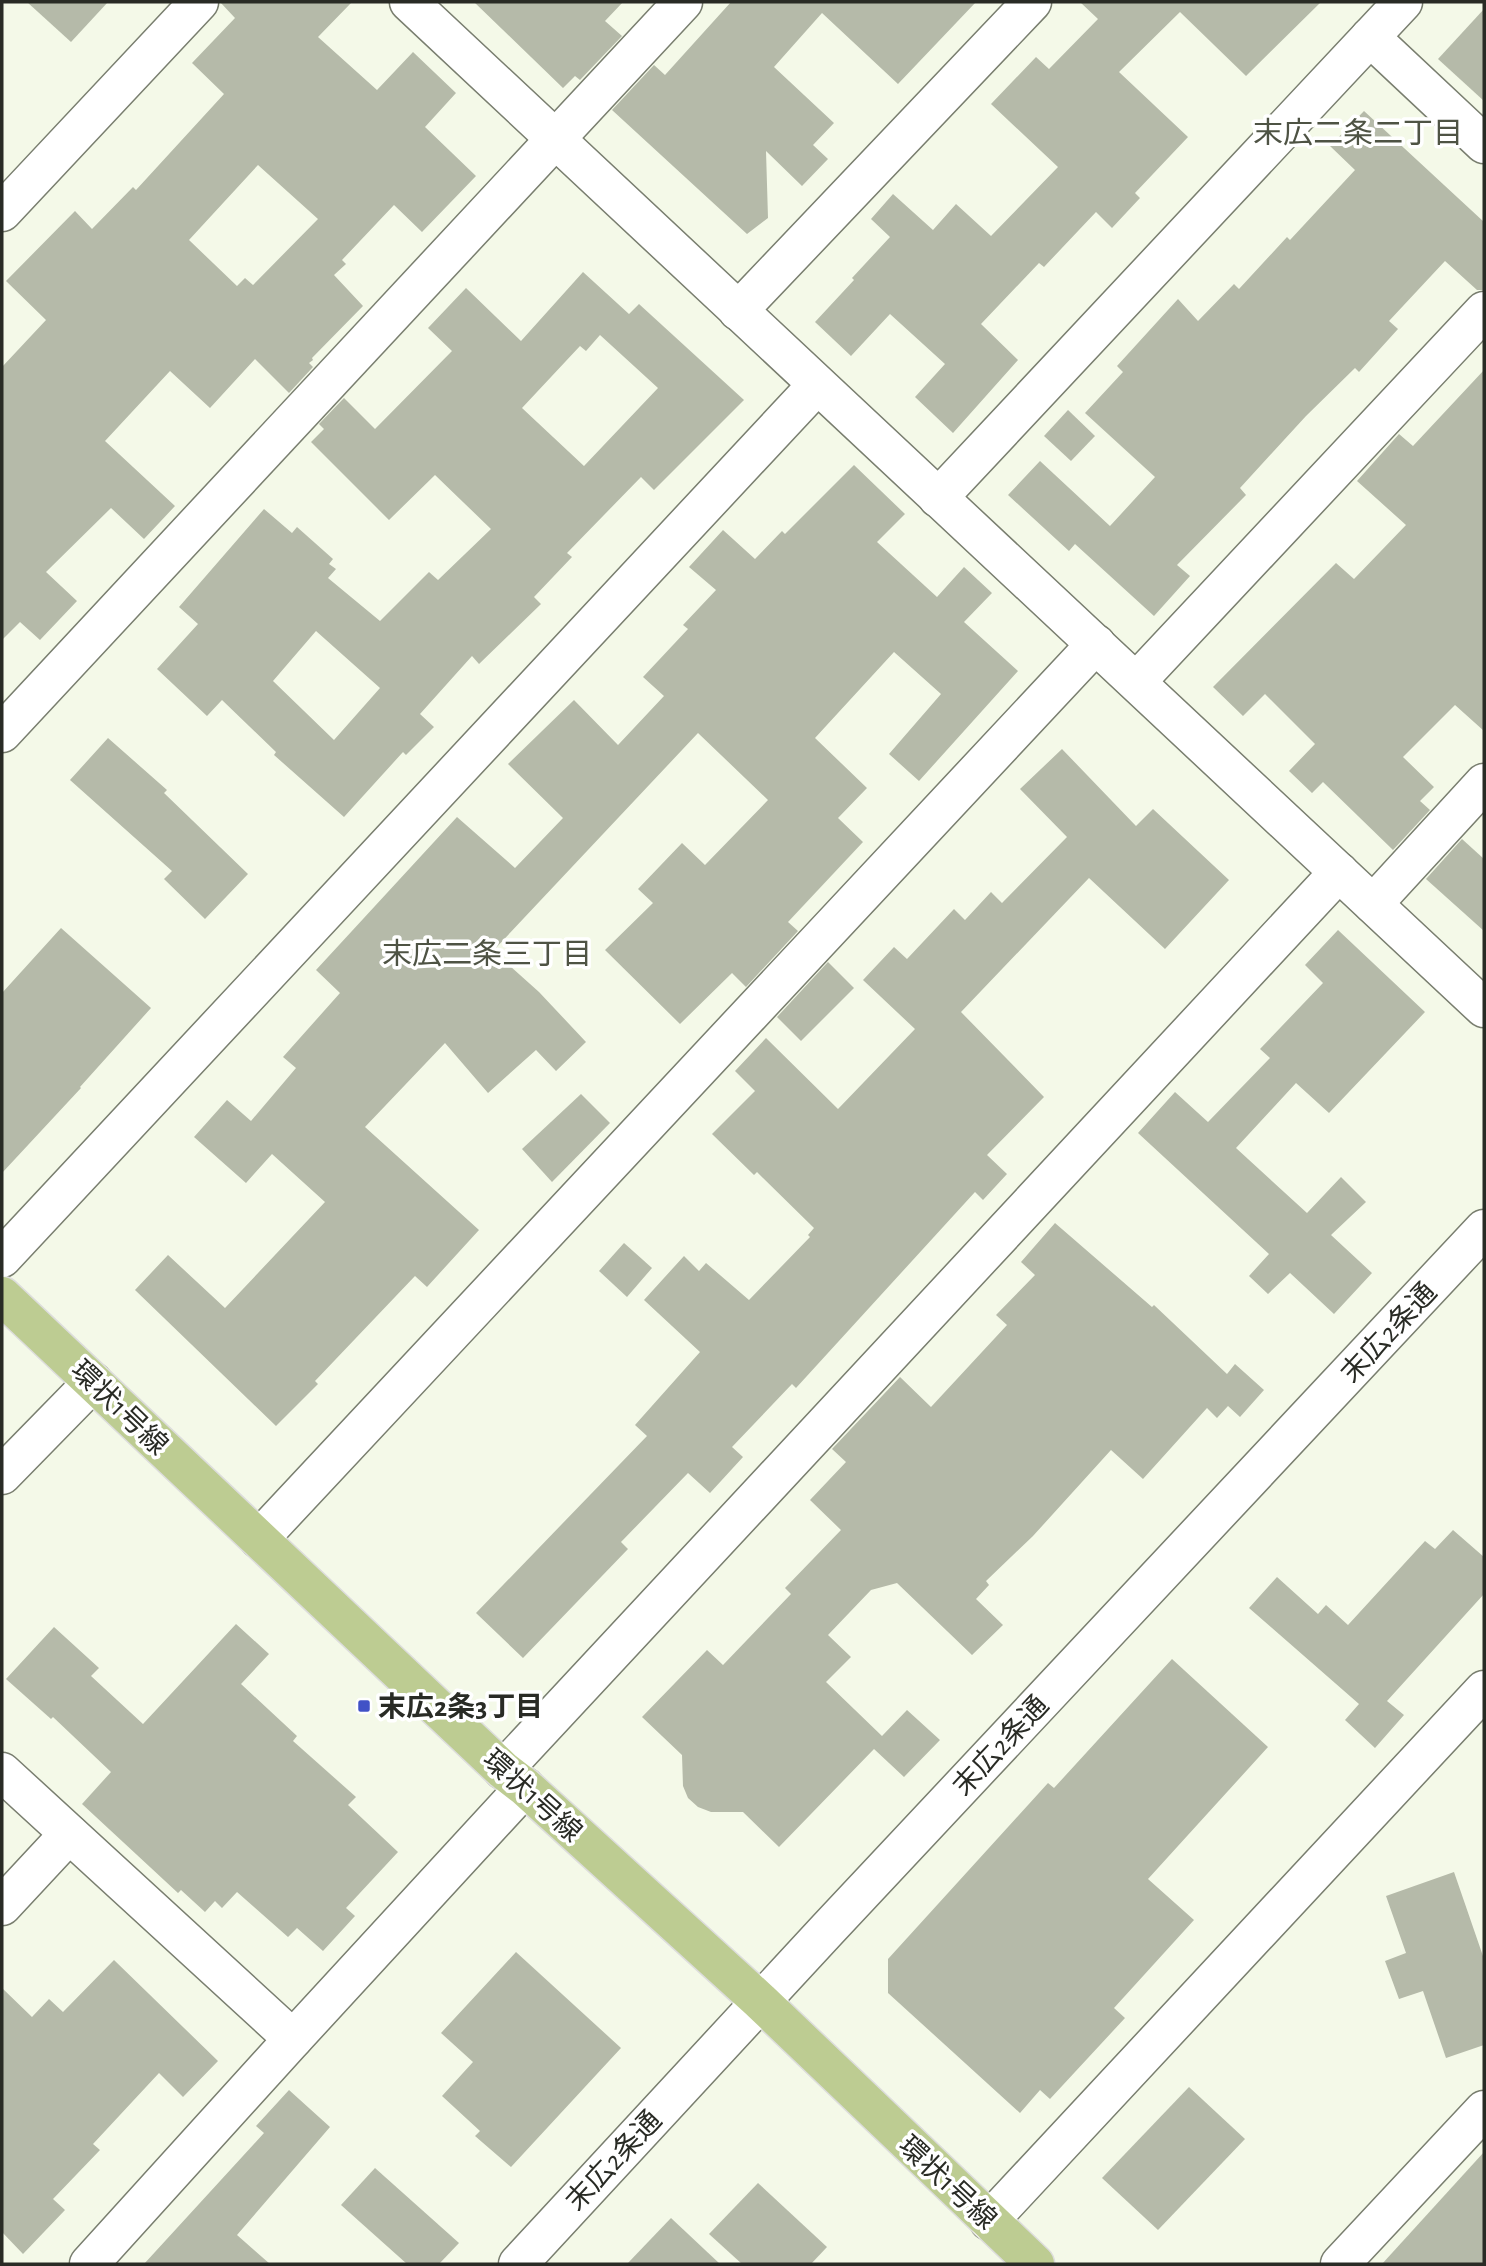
<svg xmlns="http://www.w3.org/2000/svg" width="1486" height="2266" font-family="'Alegreya Sans','Noto Sans JP',sans-serif">
<style>
.building{fill:#b5baa9;fill-rule:evenodd}
.lines{fill:none;stroke-linecap:round;stroke-linejoin:round}
.street-casing{stroke:#797e6f;stroke-width:41}
.primary-casing{stroke:#dddddc;stroke-width:41}
.street{stroke:#fff;stroke-width:38}
.primary{stroke:#bdcc92;stroke-width:38}
.poi-dot{fill:#4152c6;stroke:#fff;stroke-width:2.5}
.labels{text-anchor:middle;stroke-width:7;stroke-linejoin:round;paint-order:stroke}
.street-label{font-size:28px;fill:#292b25;stroke:#fff}
.poi-label{font-size:28px;font-weight:bold;fill:#292b25;stroke:#fff;text-anchor:start}
.neighbourhood-label{font-size:30px;fill:#4e5344;stroke:#fff}
</style>
<rect width="100%" height="100%" fill="#f4f9e8"/>
<g class="building">
<path d="M27 2H108L71 42Z"/>
<path d="M220 2H352L318 37 377 90 413 52 456 93 425 127 476 176 422 232 394 205 342 260 346 264 334 275 363 306 312 358 313 360 309 363 313 367 289 393 255 359 210 408 170 371 105 441 175 506 144 539 111 508 46 572 77 601 40 640 20 622 2 640V367L46 320 6 281 75 211 92 229 133 187 136 190 224 94 192 63 235 18ZM258 165 318 219 253 285 245 278 237 286 189 240Z"/>
<path d="M474 2H623L605 21 622 36 580 80 575 76 563 88Z"/>
<path d="M731 2H976L898 84 822 13 774 67 834 123 813 145 828 159 802 186 766 151 768 218 747 234 612 110 654 65 665 75Z"/>
<path d="M1080 2H1321L1246 76 1180 12 1119 72 1188 137 1135 193 1140 198 1112 228 1096 212 1044 267 1039 263 981 324 1018 360 953 433 915 397 945 364 890 314 851 356 815 322 854 280 852 278 890 237 871 219 893 194 933 230 956 204 991 236 1058 167 991 104 1036 57 1049 69 1098 19Z"/>
<path d="M1484 9V101L1438 59Z"/>
<path d="M1364 111 1484 222V290H1477L1445 261 1389 321 1398 329 1359 372 1355 368 1306 416 1240 488 1246 495 1177 565 1190 576 1154 616 1075 544 1069 551 1008 495 1040 461 1110 526 1155 477 1085 413 1123 372 1117 366 1178 299 1198 321 1234 284 1239 289 1287 237 1290 240 1355 170 1330 146Z"/>
<path d="M583 272 629 314 639 304 744 400 654 490 641 477 567 553 572 557 534 597 541 604 479 664 472 656 420 714 434 727 406 755 403 752 344 817 274 755 276 752 222 700 207 716 157 669 198 624 179 607 264 509 292 533 297 527 333 559 329 564 336 569 328 578 380 621 429 572 438 580 491 529 435 475 389 520 311 442 324 429 319 424 344 398 375 429 452 351 428 328 466 288 521 341ZM600 335 658 388 584 466 522 408 580 346 586 351ZM316 631 380 688 334 740 273 681Z"/>
<path d="M1484 370V731L1455 705 1403 757 1434 787 1420 801 1430 810 1393 850 1323 782 1312 793 1289 771 1315 744 1265 694 1243 716 1213 687 1336 563 1354 579 1406 525 1357 481 1399 434 1413 446Z"/>
<path d="M1068 410 1095 436 1071 461 1044 436Z"/>
<path d="M854 465 905 514 877 542 937 597 964 567 992 593 964 622 1018 671 919 781 889 754 941 694 894 652 815 738 867 788 838 818 863 842 788 922 798 931 746 987 732 973 680 1024 605 950 653 903 638 889 682 843 705 865 768 800 698 733 493 951 539 992 586 1042 556 1071 536 1050 488 1093 445 1043 365 1127 479 1230 427 1287 415 1276 315 1381 318 1384 276 1426 135 1290 168 1255 225 1308 325 1202 272 1154 246 1183 194 1137 227 1100 251 1121 296 1068 283 1057 340 993 316 970 457 817 515 868 563 818 508 764 574 700 618 745 664 696 643 677 688 629 683 625 716 590 689 567 723 530 755 559 782 531 785 534Z"/>
<path d="M108 738 167 790 164 793 248 874 205 919 164 879 172 871 70 780Z"/>
<path d="M1062 749 1136 826 1153 809 1229 880 1165 949 1089 878 961 1012 1044 1097 987 1155 1007 1174 983 1200 975 1192 796 1388 792 1384 732 1447 743 1457 710 1493 688 1473 621 1542 628 1549 523 1658 476 1613 647 1436 635 1425 700 1352 644 1300 684 1256 699 1271 706 1263 749 1300 810 1237 808 1235 814 1228 757 1172 754 1175 712 1134 755 1091 735 1071 766 1038 838 1109 915 1029 863 980 894 947 907 959 954 909 965 920 991 892 1002 903 1067 837 1020 789Z"/>
<path d="M1462 839 1484 859V931L1426 879Z"/>
<path d="M61 928 151 1008 80 1087 81 1088 2 1173V993Z"/>
<path d="M1338 930 1425 1012 1329 1113 1296 1083 1236 1148 1307 1213 1341 1177 1366 1202 1331 1235 1372 1273 1334 1314 1290 1273 1268 1294 1249 1276 1269 1254 1138 1133 1175 1092 1208 1122 1270 1058 1260 1049 1323 983 1305 965Z"/>
<path d="M828 962 854 988 801 1041 777 1017Z"/>
<path d="M581 1094 610 1123 552 1182 522 1149Z"/>
<path d="M1055 1223 1152 1307 1154 1305 1227 1374 1235 1364 1264 1390 1240 1417 1228 1406 1217 1418 1207 1408 1143 1479 1111 1450 1033 1536 986 1581 989 1585 976 1599 1003 1625 972 1655 897 1583 871 1590 828 1635 851 1657 826 1682 882 1736 907 1710 940 1740 904 1777 874 1749 779 1847 743 1812H711L698 1807 688 1798 683 1786 682 1755 642 1717 707 1650 723 1665 791 1594 785 1588 841 1530 810 1500 846 1462 832 1449 900 1377 931 1407 1007 1325 996 1315 1035 1275 1021 1262Z"/>
<path d="M624 1243 652 1268 627 1297 599 1271Z"/>
<path d="M1453 1530 1484 1557V1594L1387 1701 1404 1715 1375 1748 1345 1720 1359 1704 1249 1608 1277 1577 1318 1614 1326 1605 1348 1625 1425 1541 1435 1549Z"/>
<path d="M236 1624 269 1654 241 1684 297 1736 293 1741 356 1797 348 1805 398 1852 346 1908 355 1916 323 1951 297 1928 288 1937 237 1892 222 1908 215 1901 205 1912 181 1890 178 1893 82 1804 111 1772 53 1717 51 1719 6 1679 54 1627 99 1668 91 1676 143 1724Z"/>
<path d="M1172 1659 1268 1747 1148 1879 1194 1920 1114 2008 1125 2018 1050 2099 1040 2090 1020 2113 888 1993V1959L1048 1783 1054 1788Z"/>
<path d="M1454 1872 1484 1959V2045L1446 2058 1423 1991 1399 1999 1385 1961 1406 1953 1386 1896Z"/>
<path d="M516 1952 621 2048 511 2167 475 2136 480 2131 442 2096 473 2062 441 2033Z"/>
<path d="M114 1960 218 2061 183 2097 159 2073 93 2144 100 2150 53 2199 65 2210 23 2254 2 2232V1988L32 2017 49 1999 63 2012Z"/>
<path d="M1189 2087 1245 2139 1158 2230 1102 2178Z"/>
<path d="M289 2090 330 2127 237 2235 270 2264H144L264 2133 256 2126Z"/>
<path d="M1484 2152V2264H1382Z"/>
<path d="M375 2168 459 2243 439 2264H407L341 2205Z"/>
<path d="M758 2183 827 2247 811 2264H742L709 2234Z"/>
<path d="M671 2218 720 2264H627Z"/>
</g>
<g class="lines">
<g class="street-casing">
<g id="street">
<path d="M409 2 1484 1008"/>
<path d="M1370 37 1484 144"/>
<path d="M2 212 199 2"/>
<path d="M738 311 1032 2"/>
<path d="M938 498 1403 2"/>
<path d="M1137 681 1484 311"/>
<path d="M2 733 683 2"/>
<path d="M1373 904 1484 783"/>
<path d="M2 1258 817 385"/>
<path d="M2 1475 93 1382"/>
<path d="M259 1539 1096 644"/>
<path d="M503 1770 1339 872"/>
<path d="M2 1772 293 2039"/>
<path d="M2 1906 69 1834"/>
<path d="M989 2221 1484 1690"/>
<path d="M89 2264 293 2039 525 1787"/>
<path d="M518 2264 827 1930 1484 1229"/>
<path d="M1340 2264 1484 2110"/>
</g>
</g>
<g class="primary-casing">
<path id="primary" d="M2 1296 503 1770 525 1787 760 2001 1035 2264"/>
</g>
<use href="#street" class="street"/>
<use href="#primary" class="primary"/>
</g>
<rect class="poi-dot" x="357" y="1699" width="14" height="14" rx="3.5"/>
<g class="labels">
<g class="street-label">
<text transform="translate(1388 1332) rotate(-47)" y="10">末広2条通</text>
<text transform="translate(120 1407) rotate(44)" y="10">環状1号線</text>
<text transform="translate(1000 1745) rotate(-47)" y="10">末広2条通</text>
<text transform="translate(533 1795) rotate(42)" y="10">環状1号線</text>
<text transform="translate(613 2160) rotate(-47)" y="10">末広2条通</text>
<text transform="translate(948 2182) rotate(43)" y="10">環状1号線</text>
</g>
<g class="poi-label">
<text x="378" y="1716">末広2条3丁目</text>
</g>
<g class="neighbourhood-label">
<text x="1358" y="143">末広二条二丁目</text>
<text x="487" y="964">末広二条三丁目</text>
</g>
</g>
<rect width="1486" height="2266" fill="none" stroke="#292b25" stroke-width="7"/>
</svg>
